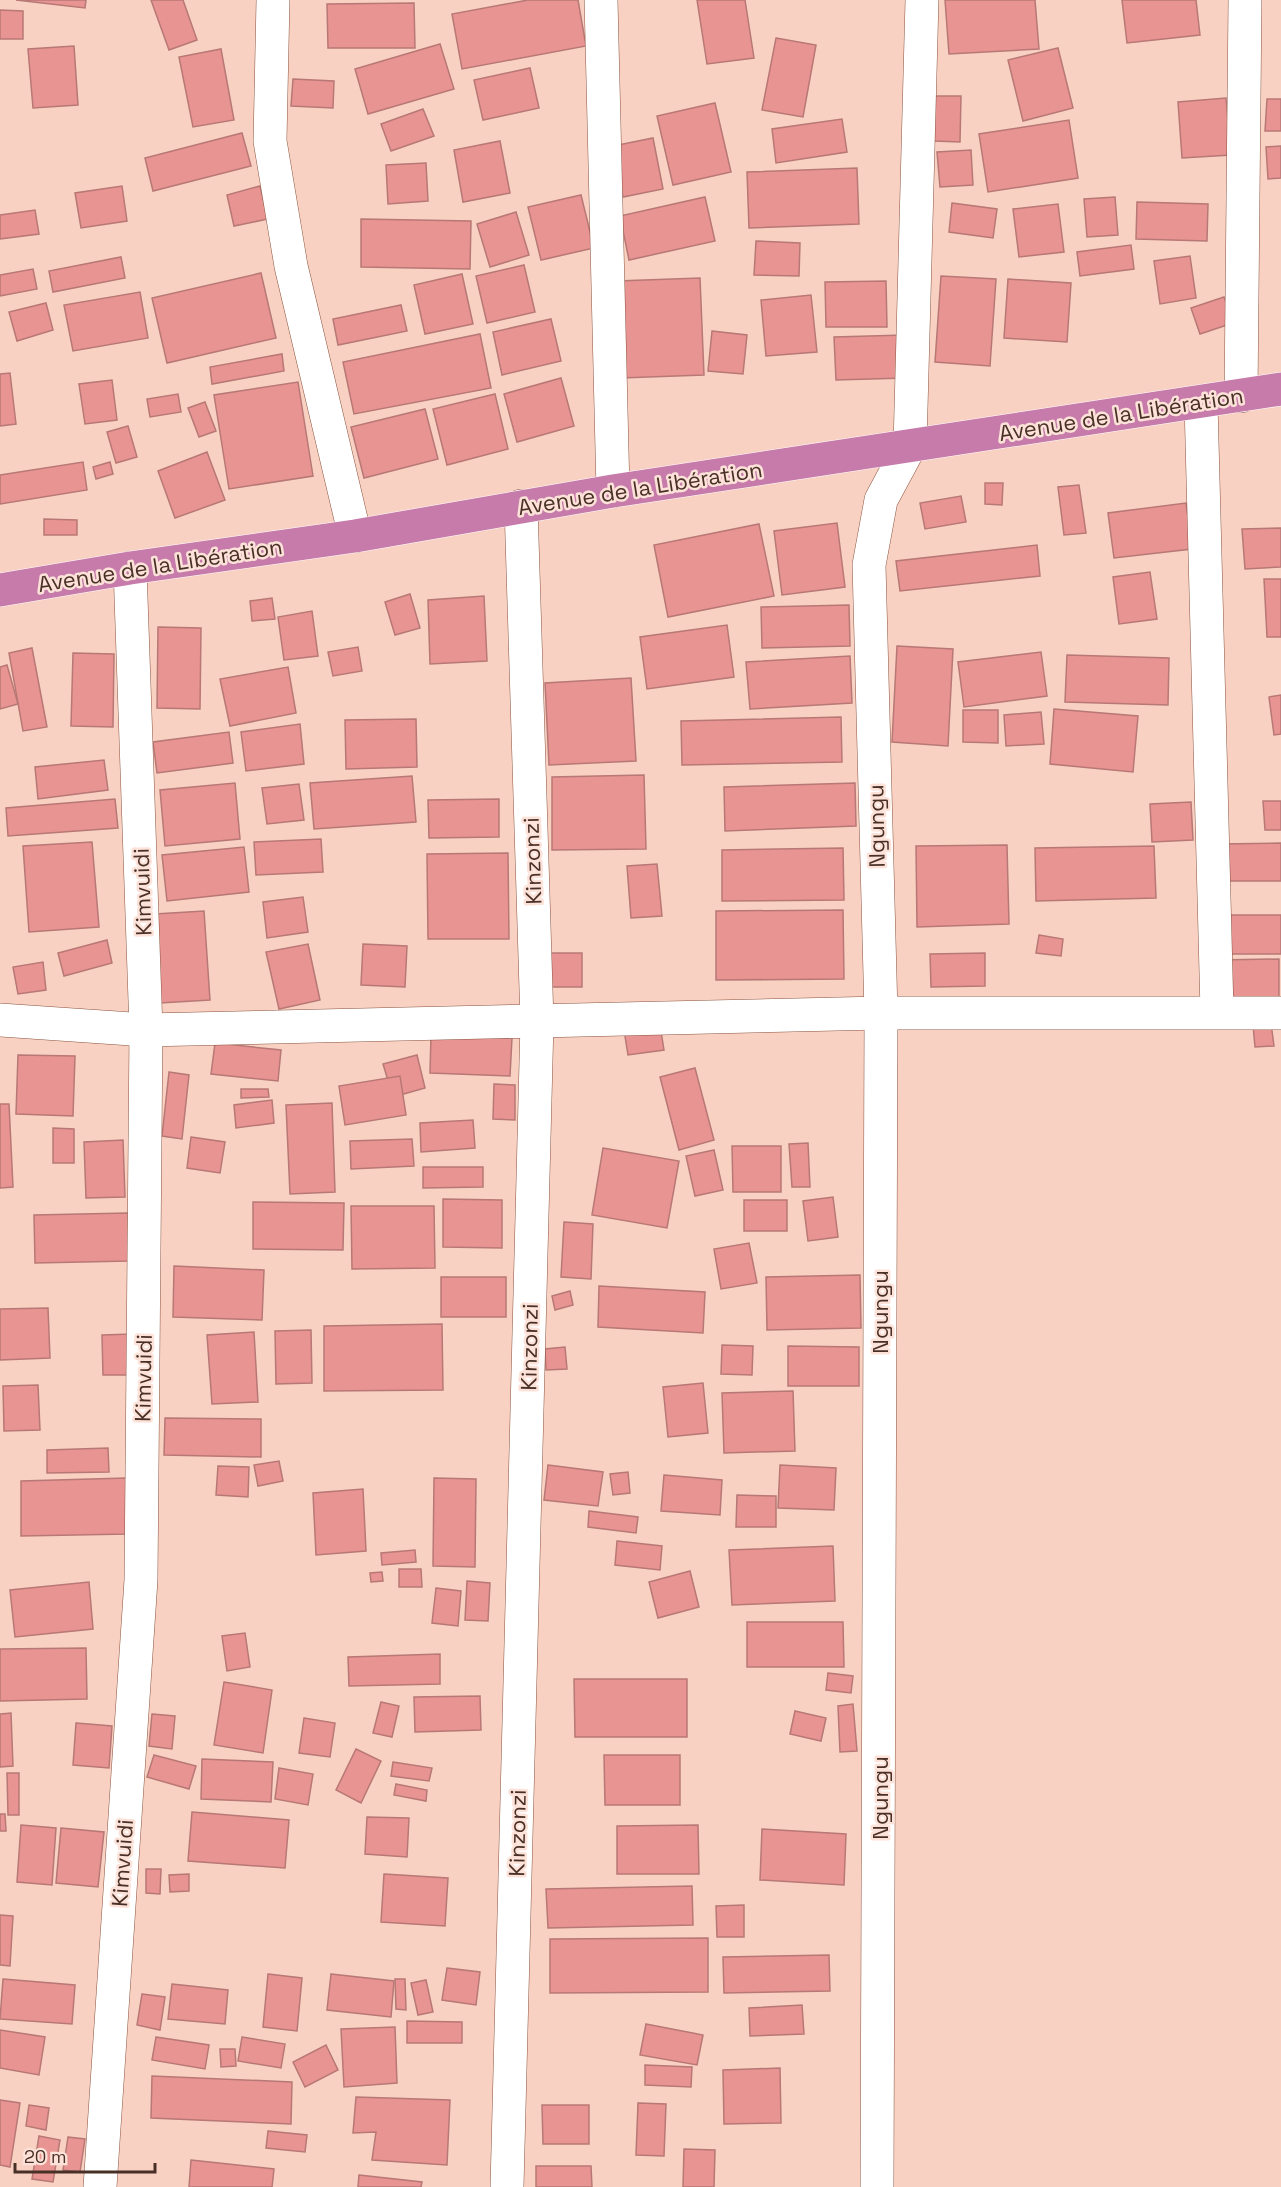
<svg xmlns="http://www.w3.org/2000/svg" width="1281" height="2187" font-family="'Space Grotesk',sans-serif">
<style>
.building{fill:#e89492;stroke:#b87875;stroke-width:1.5}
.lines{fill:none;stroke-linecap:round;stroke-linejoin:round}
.minor-casing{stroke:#8b543f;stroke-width:34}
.highway-casing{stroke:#fff;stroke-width:34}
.minor{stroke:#fff;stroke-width:33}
.highway{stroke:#c67bab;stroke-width:33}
.labels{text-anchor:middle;stroke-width:5;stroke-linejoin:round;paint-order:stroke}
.street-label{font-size:22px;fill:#493026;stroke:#fce2d8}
</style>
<rect width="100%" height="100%" fill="#f8d1c2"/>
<g class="building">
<path d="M16 0H86L85 8Z"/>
<path d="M151 0H183L197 40 169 50Z"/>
<path d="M528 0H578L586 46 462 69 452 14Z"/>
<path d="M697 0H745L754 58 707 64Z"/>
<path d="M945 0H1035L1039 49 949 54Z"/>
<path d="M1122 0H1196L1200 35 1127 43Z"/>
<path d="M414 3 415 48H328L327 4Z"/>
<path d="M0 10 23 11V39H0Z"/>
<path d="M776 38 816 45 803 117 762 110Z"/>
<path d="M440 44 454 89 368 114 355 69Z"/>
<path d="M74 46 78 105 33 108 28 49Z"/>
<path d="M1058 48 1073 108 1023 121 1008 60Z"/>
<path d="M221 49 234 120 193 127 179 57Z"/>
<path d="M530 68 539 108 483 120 474 80Z"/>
<path d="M293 79 334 81 333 108 291 106Z"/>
<path d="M935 96H961L960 142 934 141Z"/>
<path d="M1226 98 1231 155 1182 158 1178 102Z"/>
<path d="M1267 99H1281V131H1265Z"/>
<path d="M715 103 731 172 673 185 657 116Z"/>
<path d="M423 109 434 136 391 151 381 124Z"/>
<path d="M842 119 847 152 776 163 772 129Z"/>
<path d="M1069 120 1078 178 988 192 979 134Z"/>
<path d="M242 133 251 166 153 191 145 158Z"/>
<path d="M653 138 663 189 623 197 613 146Z"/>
<path d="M500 141 510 193 463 202 454 150Z"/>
<path d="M1281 146V178L1268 179 1266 147Z"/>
<path d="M971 150 973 185 940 187 937 152Z"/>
<path d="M426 163 428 201 388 204 386 165Z"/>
<path d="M857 168 859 224 749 228 747 172Z"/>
<path d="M122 186 127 221 81 228 75 193Z"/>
<path d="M260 186 268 219 234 226 227 195Z"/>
<path d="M581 195 594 248 541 260 528 207Z"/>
<path d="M705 197 715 241 629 260 620 216Z"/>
<path d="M1115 197 1118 235 1087 237 1084 199Z"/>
<path d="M1137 202 1208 204 1207 241 1136 239Z"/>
<path d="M952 203 997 209 993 238 949 232Z"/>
<path d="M1058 204 1064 252 1019 257 1013 209Z"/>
<path d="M35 210 39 234 0 239V215Z"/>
<path d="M516 212 529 255 490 267 477 224Z"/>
<path d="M361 219 471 221 470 269 361 267Z"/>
<path d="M756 241 800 243 799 276 754 275Z"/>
<path d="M1131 245 1134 269 1080 276 1077 252Z"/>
<path d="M1190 256 1196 298 1160 304 1154 261Z"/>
<path d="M121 257 125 278 53 292 49 271Z"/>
<path d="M524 265 535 312 487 323 476 276Z"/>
<path d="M33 269 37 289 0 296V275Z"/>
<path d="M261 273 276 338 167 363 152 298Z"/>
<path d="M462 274 473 324 425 334 414 285Z"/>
<path d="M941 276 996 279 990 366 935 362Z"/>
<path d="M700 278 704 375 621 378 617 281Z"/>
<path d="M1008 279 1071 283 1067 342 1004 338Z"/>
<path d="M886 281 887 327H826L825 282Z"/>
<path d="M140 292 148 338 73 351 64 305Z"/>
<path d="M811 295 817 352 766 356 761 300Z"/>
<path d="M1224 297 1233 323 1200 334 1191 308Z"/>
<path d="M46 303 53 330 17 341 9 312Z"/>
<path d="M401 305 407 331 338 345 333 319Z"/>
<path d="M551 319 561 361 502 375 493 332Z"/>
<path d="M712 331 747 335 743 374 708 371Z"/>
<path d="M480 334 491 388 354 414 343 362Z"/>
<path d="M905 335 906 378 836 380 834 337Z"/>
<path d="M282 354 284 371 212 384 210 367Z"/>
<path d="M10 373 16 424 0 426V374Z"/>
<path d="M561 378 574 426 517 442 504 394Z"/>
<path d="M112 380 117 420 85 424 79 384Z"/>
<path d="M298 382 313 476 229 489 214 395Z"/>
<path d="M178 394 181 412 150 417 147 399Z"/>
<path d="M495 394 508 449 447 465 433 409Z"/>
<path d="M205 402 216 431 199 437 188 408Z"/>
<path d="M425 409 438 459 364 478 351 427Z"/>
<path d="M128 426 137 457 116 463 107 432Z"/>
<path d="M207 452 225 500 175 518 158 471Z"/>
<path d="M83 462 87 490 0 504V475Z"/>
<path d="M110 462 113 474 96 479 93 467Z"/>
<path d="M985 483H1003L1002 505 985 504Z"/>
<path d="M1079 485 1086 533 1064 535 1058 487Z"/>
<path d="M961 496 966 522 925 529 920 503Z"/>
<path d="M1186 503 1192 549 1114 558 1108 513Z"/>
<path d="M44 519 77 520V535H44Z"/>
<path d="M837 523 845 587 782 595 774 531Z"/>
<path d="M759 524 774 596 668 617 654 545Z"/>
<path d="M1281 528V567L1245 569 1242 529Z"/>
<path d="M1037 545 1040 576 900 591 896 561Z"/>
<path d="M1150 572 1157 619 1119 624 1113 577Z"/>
<path d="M1264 579H1281V637H1267Z"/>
<path d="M410 594 420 628 395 635 385 602Z"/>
<path d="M484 596 487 661 430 664 428 600Z"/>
<path d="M272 598 275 619 252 621 250 601Z"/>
<path d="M849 605 850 646 762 648 761 607Z"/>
<path d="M312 611 318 656 284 660 278 617Z"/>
<path d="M727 625 734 677 647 689 640 637Z"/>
<path d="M158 627 201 628 200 709 157 708Z"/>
<path d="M897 646 953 649 948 746 892 742Z"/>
<path d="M358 647 362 671 333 676 328 652Z"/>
<path d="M32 648 47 727 23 731 9 653Z"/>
<path d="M1041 652 1047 696 964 707 958 662Z"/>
<path d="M73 653 114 654 113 727 71 726Z"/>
<path d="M1067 655 1169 658 1168 705 1065 702Z"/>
<path d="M850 656 852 703 750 709 746 662Z"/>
<path d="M7 665 18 704 0 709V667Z"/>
<path d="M288 667 296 713 230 726 220 679Z"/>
<path d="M631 678 636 761 549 765 545 683Z"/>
<path d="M1281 695V734L1274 735 1269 697Z"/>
<path d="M1054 709 1138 716 1133 772 1050 764Z"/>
<path d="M963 710H998V743L963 742Z"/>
<path d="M1041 712 1044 744 1006 746 1004 715Z"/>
<path d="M841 717 842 762 682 765 681 721Z"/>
<path d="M416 719 417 767 346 769 345 720Z"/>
<path d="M300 724 304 764 246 771 241 732Z"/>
<path d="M229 732 233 763 157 773 153 742Z"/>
<path d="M104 760 108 790 38 799 35 767Z"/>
<path d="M644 775 646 849 552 850V777Z"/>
<path d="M412 776 416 822 314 829 310 783Z"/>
<path d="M235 783 240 839 165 846 160 790Z"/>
<path d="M855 783 856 826 725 831 724 787Z"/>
<path d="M299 784 304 820 267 824 262 788Z"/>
<path d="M115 799 118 828 8 836 6 808Z"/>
<path d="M499 799V837L429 838 428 800Z"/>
<path d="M1263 801H1281V830H1265Z"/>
<path d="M1191 802 1193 840 1152 842 1150 804Z"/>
<path d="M321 839 323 872 256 875 254 842Z"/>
<path d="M92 842 99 927 29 932 23 846Z"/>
<path d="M1281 843V881H1221V844Z"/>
<path d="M1007 845 1009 924 917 927 916 846Z"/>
<path d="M1154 846 1156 898 1036 901 1035 848Z"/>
<path d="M244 847 249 892 167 901 162 855Z"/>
<path d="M843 848 844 900 722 901V850Z"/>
<path d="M508 853 509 939H428L427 854Z"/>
<path d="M657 864 662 916 631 918 627 866Z"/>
<path d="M303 897 308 932 267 938 263 902Z"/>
<path d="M843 910 844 979 716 980V911Z"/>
<path d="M204 911 210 1000 160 1003 155 914Z"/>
<path d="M1226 915H1281V954H1227Z"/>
<path d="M1039 935 1063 939 1061 956 1036 953Z"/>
<path d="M107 940 112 963 64 976 58 953Z"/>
<path d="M308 944 320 1000 279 1009 266 952Z"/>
<path d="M363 944 407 946 405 987 361 985Z"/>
<path d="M546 953H582V987H547Z"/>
<path d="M985 953V986L931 987 930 954Z"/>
<path d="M1279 959V1001L1219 1002 1218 960Z"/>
<path d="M43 962 46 990 18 994 13 967Z"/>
<path d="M1271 1023 1274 1046 1255 1047 1253 1025Z"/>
<path d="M660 1025 664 1050 628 1055 624 1030Z"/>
<path d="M431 1035 512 1038 510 1076 430 1073Z"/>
<path d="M215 1043 281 1050 278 1081 211 1074Z"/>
<path d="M18 1055 75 1056 73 1116 16 1114Z"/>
<path d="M417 1055 425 1088 393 1097 383 1064Z"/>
<path d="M695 1068 714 1140 679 1150 660 1077Z"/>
<path d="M169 1072 189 1075 182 1139 162 1136Z"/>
<path d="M400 1076 406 1115 345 1125 339 1086Z"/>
<path d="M494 1084 515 1085V1120L493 1119Z"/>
<path d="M241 1089H268L269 1097 241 1098Z"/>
<path d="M272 1100 274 1123 236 1128 234 1105Z"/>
<path d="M332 1103 335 1192 290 1194 286 1105Z"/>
<path d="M0 1104H9L13 1187 0 1188Z"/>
<path d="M473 1120 475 1148 421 1152 420 1123Z"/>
<path d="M53 1128 74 1129V1163H53Z"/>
<path d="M191 1137 225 1142 220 1173 187 1168Z"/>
<path d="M412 1139 414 1166 351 1169 350 1141Z"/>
<path d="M123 1140 125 1197 86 1198 84 1142Z"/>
<path d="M808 1143 810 1187H792L789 1144Z"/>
<path d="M732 1146H781V1192H733Z"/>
<path d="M603 1148 679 1161 667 1228 592 1215Z"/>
<path d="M714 1150 723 1190 695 1196 686 1156Z"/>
<path d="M423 1167H483V1187L423 1188Z"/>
<path d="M833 1197 838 1237 808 1241 803 1201Z"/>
<path d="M443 1199 502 1200V1248L443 1247Z"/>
<rect x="744" y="1200" width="43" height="31"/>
<path d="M253 1202 344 1203 343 1250 253 1249Z"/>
<path d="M351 1206H434L435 1268 352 1269Z"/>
<path d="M128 1213 129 1261 35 1263 34 1215Z"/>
<path d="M564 1222 593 1224 591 1279 561 1277Z"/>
<path d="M749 1243 757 1283 721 1289 714 1249Z"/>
<path d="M174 1266 264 1270 262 1320 173 1317Z"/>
<path d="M860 1275 861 1328 767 1330 766 1277Z"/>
<rect x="441" y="1277" width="65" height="40"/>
<path d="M599 1286 705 1292 703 1333 598 1327Z"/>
<path d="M570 1291 573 1305 555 1310 552 1296Z"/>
<path d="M48 1308 50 1358 0 1360V1309Z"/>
<path d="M442 1324 443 1390 324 1391V1326Z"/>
<path d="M311 1330 312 1383 276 1384 275 1331Z"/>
<path d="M254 1332 258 1402 212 1404 207 1335Z"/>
<path d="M133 1334 134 1375H103L102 1335Z"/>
<path d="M722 1345 753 1346 752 1375 721 1374Z"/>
<path d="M788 1346 859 1347V1386H788Z"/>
<path d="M565 1347 567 1369 546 1370 545 1349Z"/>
<path d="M703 1383 708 1433 668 1437 663 1387Z"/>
<path d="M38 1385 40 1430 4 1431 3 1386Z"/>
<path d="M793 1391 795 1451 724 1453 722 1393Z"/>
<path d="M165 1418 261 1419V1457L164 1455Z"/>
<path d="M108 1448 109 1472 47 1473V1450Z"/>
<path d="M279 1461 283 1481 258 1486 254 1465Z"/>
<path d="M548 1465 603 1472 598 1506 544 1500Z"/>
<path d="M780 1465 836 1468 834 1510 778 1508Z"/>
<path d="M218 1466 249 1467 248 1497 216 1495Z"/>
<path d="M628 1472 630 1493 613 1495 610 1474Z"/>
<path d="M664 1475 722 1480 720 1515 661 1511Z"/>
<path d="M126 1478 128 1534 21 1536V1481Z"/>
<path d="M434 1478 476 1479 475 1567 433 1566Z"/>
<path d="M363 1489 366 1551 316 1555 313 1493Z"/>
<path d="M737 1495 776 1496V1527H736Z"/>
<path d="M589 1511 638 1517 636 1533 588 1527Z"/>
<path d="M617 1541 662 1546 660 1570 615 1565Z"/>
<path d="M833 1546 835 1601 732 1605 729 1550Z"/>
<path d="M415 1550 416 1562 382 1565 381 1553Z"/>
<path d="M399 1569H421L422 1587H399Z"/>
<path d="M690 1571 699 1607 658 1618 649 1582Z"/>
<path d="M382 1572 383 1581 371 1582 370 1573Z"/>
<path d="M467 1581 490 1583 488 1621 465 1620Z"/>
<path d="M89 1582 93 1629 15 1637 10 1590Z"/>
<path d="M436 1588 461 1591 458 1626 432 1623Z"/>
<path d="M747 1622H843L844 1667H747Z"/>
<path d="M245 1633 250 1667 227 1671 222 1636Z"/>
<path d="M86 1648 87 1699 0 1701V1649Z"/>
<path d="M440 1654V1684L349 1686 348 1657Z"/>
<path d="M828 1673 853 1676 851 1693 826 1690Z"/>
<path d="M574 1679H687V1737H575Z"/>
<path d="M224 1682 272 1690 263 1753 214 1745Z"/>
<path d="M480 1696 481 1730 415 1732 414 1697Z"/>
<path d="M381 1702 399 1706 392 1737 373 1733Z"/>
<path d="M853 1704 857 1751 840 1752 838 1706Z"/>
<path d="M795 1711 826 1718 821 1741 790 1734Z"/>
<path d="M11 1713 13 1766 0 1767V1714Z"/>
<path d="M152 1714 175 1716 172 1749 149 1746Z"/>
<path d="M304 1718 335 1723 330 1757 299 1753Z"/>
<path d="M76 1723 112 1726 109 1768 73 1765Z"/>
<path d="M356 1749 381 1761 361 1803 336 1790Z"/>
<path d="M154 1755 196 1766 189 1789 147 1777Z"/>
<path d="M604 1755H680V1805H605Z"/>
<path d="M202 1759 273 1762 271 1802 201 1799Z"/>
<path d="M393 1762 432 1768 429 1781 391 1776Z"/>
<path d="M279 1768 313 1774 308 1805 275 1799Z"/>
<path d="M7 1773H19V1815H8Z"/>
<path d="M396 1784 427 1790 426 1801 394 1795Z"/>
<path d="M192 1812 289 1820 285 1868 188 1861Z"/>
<path d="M0 1814H5L6 1831H0Z"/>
<path d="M367 1817 409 1818 407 1857 365 1854Z"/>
<path d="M21 1825 56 1828 52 1885 17 1882Z"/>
<path d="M698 1825 699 1874H617V1826Z"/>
<path d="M61 1828 104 1832 98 1887 56 1883Z"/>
<path d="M762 1829 846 1834 844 1885 760 1880Z"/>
<path d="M146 1869H161L160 1894 146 1893Z"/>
<path d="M189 1874V1891L170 1892 169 1875Z"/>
<path d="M384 1874 448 1878 445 1926 381 1922Z"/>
<path d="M692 1886 693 1925 548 1928 546 1889Z"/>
<path d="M744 1905V1937H717L716 1906Z"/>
<path d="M0 1915 13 1916 10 1966 0 1965Z"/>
<path d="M708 1938V1992L550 1993V1939Z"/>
<path d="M829 1955 830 1991 724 1993 723 1957Z"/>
<path d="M447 1968 480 1972 476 2005 442 2000Z"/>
<path d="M268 1974 302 1978 297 2031 263 2027Z"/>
<path d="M331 1974 394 1981 391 2017 327 2010Z"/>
<path d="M3 1979 75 1985 72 2024 0 2019Z"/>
<path d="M395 1979H405L406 2010 396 2009Z"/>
<path d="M426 1980 433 2012 418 2015 411 1983Z"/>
<path d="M172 1984 228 1990 225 2024 168 2019Z"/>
<path d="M142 1994 165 1997 160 2030 137 2025Z"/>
<path d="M802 2005 804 2034 750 2036 749 2008Z"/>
<path d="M407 2021 462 2022V2043H407Z"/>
<path d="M646 2024 703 2035 697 2065 640 2055Z"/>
<path d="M395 2027 397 2083 344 2087 341 2029Z"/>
<path d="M0 2030 45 2037 39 2075 0 2068Z"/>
<path d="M156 2037 209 2045 205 2069 152 2060Z"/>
<path d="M242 2037 285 2044 281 2068 238 2061Z"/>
<path d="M326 2045 338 2070 305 2087 293 2062Z"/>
<path d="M220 2049H235L236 2066 221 2067Z"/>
<path d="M645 2065 692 2067 691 2087 645 2085Z"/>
<path d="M780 2068 781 2123 724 2124 723 2070Z"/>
<path d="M152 2076 292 2082 291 2124 151 2118Z"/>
<path d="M356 2097 450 2100 447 2165 372 2160 376 2132 353 2133Z"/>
<path d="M0 2100 20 2103 10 2167 0 2165Z"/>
<path d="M638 2103 666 2104 664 2156 636 2155Z"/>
<path d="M29 2105 49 2108 46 2130 26 2126Z"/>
<path d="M542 2105H589V2144H543Z"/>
<path d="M268 2131 307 2135 305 2152 266 2148Z"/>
<path d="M39 2136 60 2140 53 2182 32 2179Z"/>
<path d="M68 2137 85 2139 80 2172 63 2170Z"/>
<path d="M684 2149 715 2150 714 2187H683Z"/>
<path d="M191 2160 274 2169 272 2187H189Z"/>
<path d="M536 2166H591L592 2187H536Z"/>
<path d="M359 2175 422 2182 421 2187H358Z"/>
</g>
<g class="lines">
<g class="minor-casing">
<g id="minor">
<path d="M273 0 270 141 291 266 355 536"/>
<path d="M601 0 613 491"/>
<path d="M1241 396 1245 0"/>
<path d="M1201 403 1217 1011"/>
<path d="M0 1020 146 1030 881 1013H1281"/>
<path d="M100 2187 141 1580 146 1030 130 568"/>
<path d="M507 2187 537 1022 521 506"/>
<path d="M877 2187 881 1013 869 565 881 500 910 446 922 0"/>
</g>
</g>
<g class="highway-casing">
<path id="highway" d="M0 590 130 568 355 536 613 491 1281 389"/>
</g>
<use href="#minor" class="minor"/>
<use href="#highway" class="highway"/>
</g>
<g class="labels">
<g class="street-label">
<text transform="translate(1121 414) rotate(-9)" y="8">Avenue de la Libération</text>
<text transform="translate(640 488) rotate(-9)" y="8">Avenue de la Libération</text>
<text transform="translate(160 565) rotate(-9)" y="8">Avenue de la Libération</text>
<text transform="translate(876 826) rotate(-91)" y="8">Ngungu</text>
<text transform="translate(532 861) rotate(-92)" y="8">Kinzonzi</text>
<text transform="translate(142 892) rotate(-92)" y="8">Kimvuidi</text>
<text transform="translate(880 1312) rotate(-90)" y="8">Ngungu</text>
<text transform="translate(529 1347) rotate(-89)" y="8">Kinzonzi</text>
<text transform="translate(143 1378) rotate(-89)" y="8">Kimvuidi</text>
<text transform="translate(880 1798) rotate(-90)" y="8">Ngungu</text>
<text transform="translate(517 1833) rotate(-89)" y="8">Kinzonzi</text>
<text transform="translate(122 1863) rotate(-86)" y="8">Kimvuidi</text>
</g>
</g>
<path d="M15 2163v9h140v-9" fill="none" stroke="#493026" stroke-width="3"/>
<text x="24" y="2163" font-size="18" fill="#493026" stroke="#fce2d8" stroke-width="4.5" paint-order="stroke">20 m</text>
</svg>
